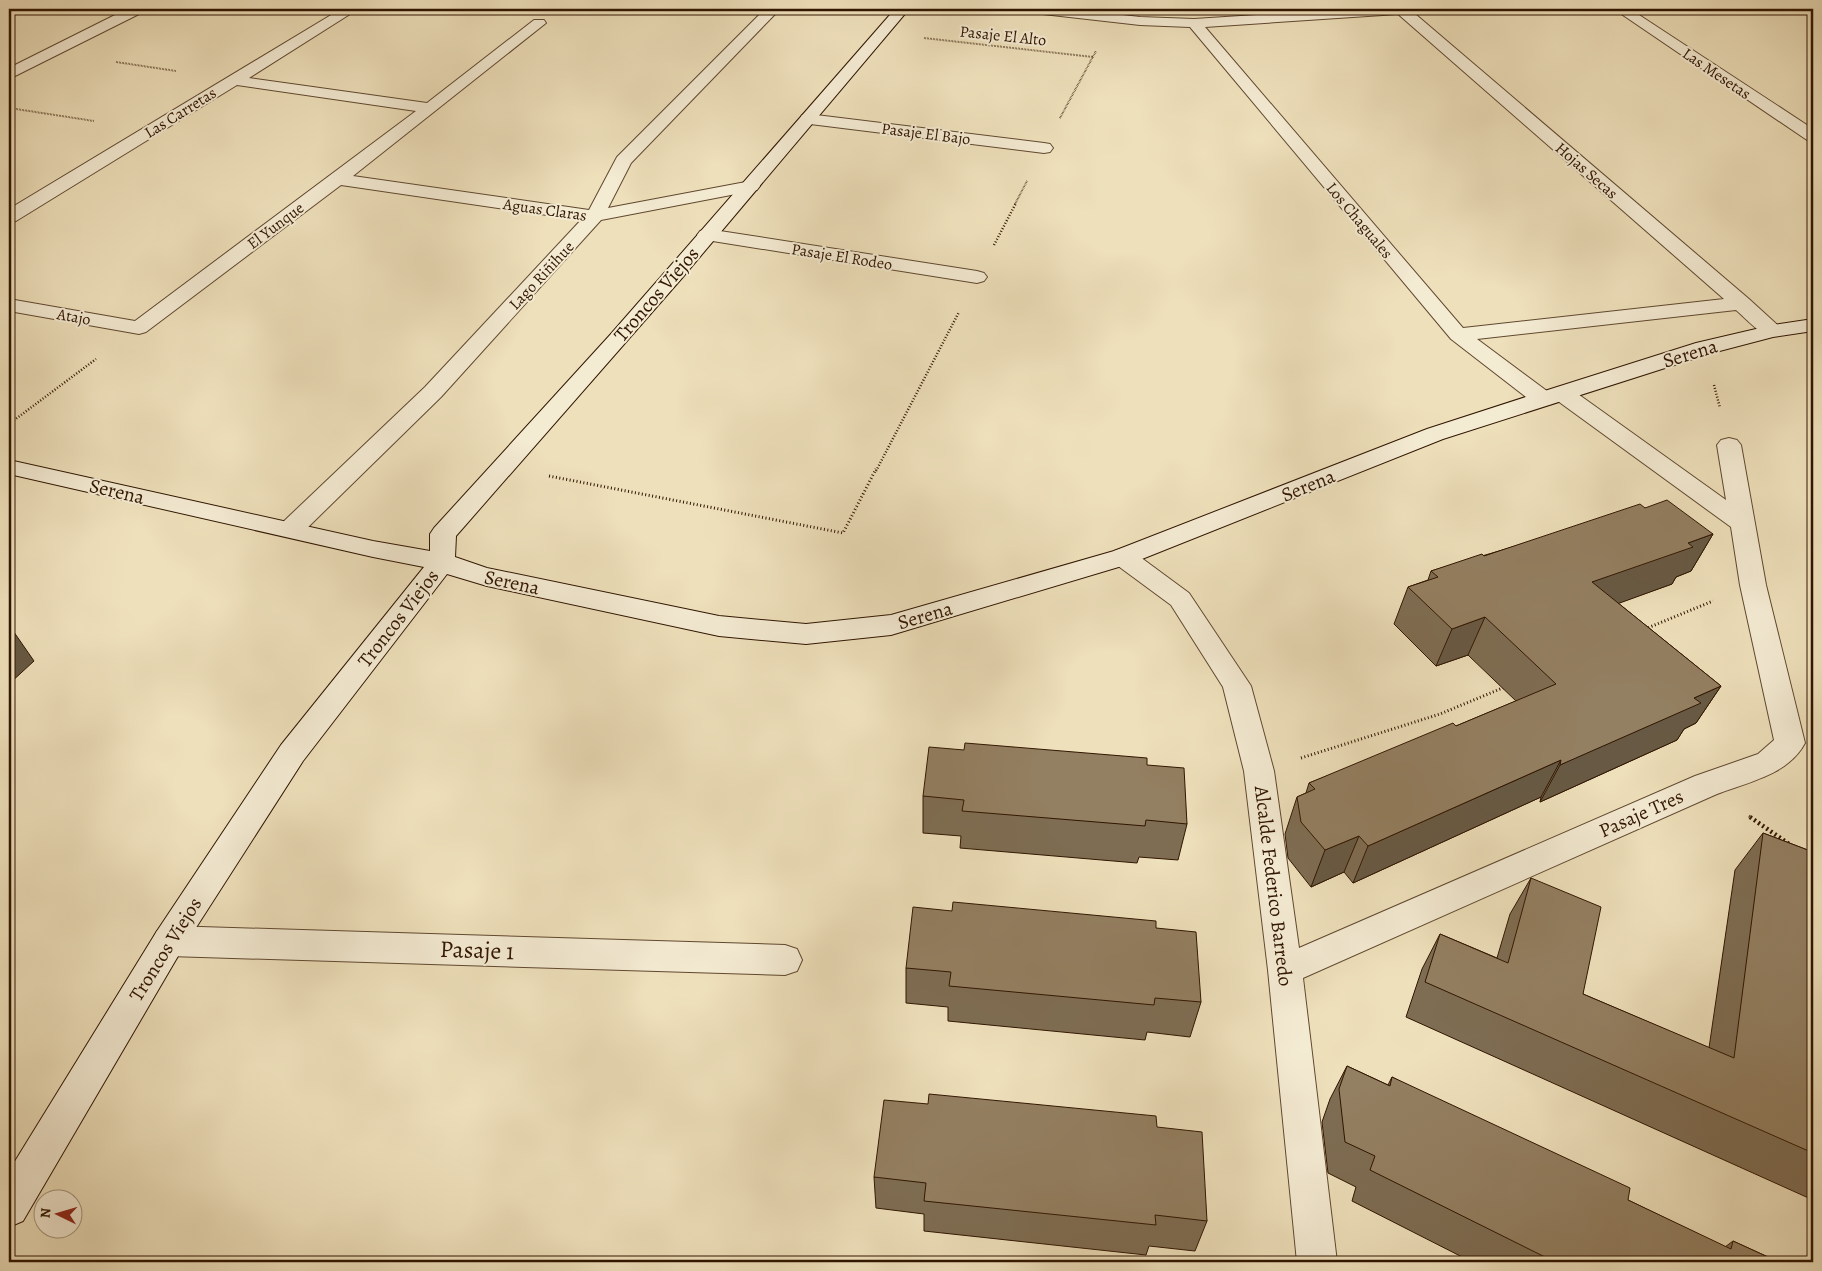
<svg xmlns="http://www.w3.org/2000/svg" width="1822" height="1271" font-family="Alegreya,serif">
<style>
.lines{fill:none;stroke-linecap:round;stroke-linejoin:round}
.street-casing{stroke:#60482f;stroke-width:2}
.secondary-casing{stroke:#301500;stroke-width:2}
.path-far3{stroke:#301500;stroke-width:2;stroke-dasharray:0.5 1;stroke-linecap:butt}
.path-far2{stroke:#301500;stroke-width:2.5;stroke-dasharray:1 2;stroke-linecap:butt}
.path-far1{stroke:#301500;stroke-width:3;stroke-dasharray:1 2.5;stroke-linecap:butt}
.path{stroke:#301500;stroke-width:4.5;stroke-dasharray:2 3;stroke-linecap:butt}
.street{fill:#f4ebd3;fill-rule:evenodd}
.secondary{fill:#f4ebd3;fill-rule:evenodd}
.wall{fill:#7e6d53;stroke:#301500}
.shaded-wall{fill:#675944;stroke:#301500}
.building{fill:#937f61;stroke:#301500}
.labels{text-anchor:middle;stroke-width:4;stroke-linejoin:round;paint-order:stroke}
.far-street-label{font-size:16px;fill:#301500;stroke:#f4ebd3}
.street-label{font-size:20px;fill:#301500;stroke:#f4ebd3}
.near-street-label{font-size:24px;fill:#301500;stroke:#f4ebd3}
</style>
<rect width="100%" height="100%" fill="#eee0bb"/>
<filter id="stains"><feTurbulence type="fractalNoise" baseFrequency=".004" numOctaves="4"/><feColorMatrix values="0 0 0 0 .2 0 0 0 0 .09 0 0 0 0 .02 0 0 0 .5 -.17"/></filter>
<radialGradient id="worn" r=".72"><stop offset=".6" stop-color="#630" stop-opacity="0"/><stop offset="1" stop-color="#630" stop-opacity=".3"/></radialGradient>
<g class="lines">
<g class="street-casing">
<g id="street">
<path d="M127 9H145L143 12 9 79V68Z"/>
<path d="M341 9H358L249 78 427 103 534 20H544L546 23 353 176 589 210 617 157 765 9H780L631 163 608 208 751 181 757 182 760 186 757 190 601 220 441 397 300 535 291 537 282 535 278 529 282 523 425 387 581 220 341 185 146 332 139 334 9 311V299L135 321 416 111 237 85 16 221 9 223V209Z"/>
<path d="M1027 9H1070L1140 17 1194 19 1348 9H1418L1414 13 1749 299 1784 331 1780 335C1763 340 1749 321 1736 310L1477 339 1551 394 1554 399 1551 404 1543 406 1535 404 1451 339 1190 27 1140 25 1034 13 1029 12ZM1398 14 1724 299 1463 328 1205 27Z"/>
<path d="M1614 9H1630L1813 129V141L1807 140Z"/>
<path d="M808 114 1044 143 1050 144 1053 148 1050 152 1044 153 802 123 800 119 802 115Z"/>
<path d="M707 229 977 271 984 273 987 277 984 281 977 283 700 239 697 235 700 231Z"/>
<path d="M1563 387 1571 389 1726 500 1717 445 1721 440 1729 438 1737 440 1741 445 1766 585 1805 743C1788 775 1748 782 1717 794L1303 978 1337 1262H1297L1268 970 1244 771 1223 687 1171 605 1114 563 1110 557 1114 551 1123 548 1132 551 1189 593 1251 686 1274 771 1299 948 1695 776 1758 754 1774 740 1740 585 1731 527 1555 399 1552 394 1555 389Z"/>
<path d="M169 926 785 945 797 949 802 960 797 971 785 975 169 956 157 951 152 941 157 931Z"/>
</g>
</g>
<g class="secondary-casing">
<path id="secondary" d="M895 9H909L682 278 456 536 455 557 487 568 719 616 806 624 891 615 1114 551 1427 429 1535 394 1696 343 1773 325 1813 319V331L1773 337 1712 353 1443 439 1132 563 891 635 806 644 719 636 487 586 447 574 303 761 181 951 23 1221 9 1227V1171L157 931 281 745 424 567 373 557 9 474V460L373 541 430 551V534L434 528 610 335Z"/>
</g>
<g class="path-far3">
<path d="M924 38 1093 57"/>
<path d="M116 62 176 71"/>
<path d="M16 109 94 121"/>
<path d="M1060 118 1096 51"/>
<path d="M1015 204 1027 181"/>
</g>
<g class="path-far2">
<path d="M994 245 1016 203"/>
<path d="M1714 385 1720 408"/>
<path d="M9 424 96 359"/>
<path d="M876 471 959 312"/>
</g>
<g class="path-far1">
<path d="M549 476 843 533 876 469"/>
<path d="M1645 629 1713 601"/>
<path d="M1301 758 1440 714 1505 687"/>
<path d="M1749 816 1752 818"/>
</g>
<path class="path" d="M1750 817 1789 844"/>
<use href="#street" class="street"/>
<use href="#secondary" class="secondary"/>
</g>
<g class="wall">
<path d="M1645 508 1713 534 1691 571 1676 577 1672 584 1618 603 1721 686 1696 723 1684 729 1677 740 1540 802 1541 797 1353 883 1344 872 1311 887 1288 858 1285 834 1297 797 1306 793 1309 783 1456 726 1516 701 1468 655 1436 666 1394 624 1408 587 1428 580 1431 571Z"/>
<path d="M1147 765 1187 824 1178 860 1139 857 1137 863 960 848 961 836 923 833V796Z"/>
<path d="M1763 833 1813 852V1200L1406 1017 1422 969 1440 934 1497 958 1510 914 1531 878 1583 994 1709 1048 1735 870Z"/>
<path d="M1156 928 1201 1002 1190 1037 1147 1032 1145 1040 948 1021V1007L906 1003V968Z"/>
<path d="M1347 1066 1388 1085 1392 1077 1628 1200 1725 1247 1733 1241 1779 1262H1472L1352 1201 1356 1187 1328 1173 1322 1122 1330 1099Z"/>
<path d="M1157 1127 1207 1221 1195 1251 1149 1246 1146 1255 924 1231V1214L876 1208 874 1177Z"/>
</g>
<g class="shaded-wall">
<path d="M1713 534 1691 571 1676 577 1672 584 1573 620 1592 582 1688 543Z"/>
<path d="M1485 617 1468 655 1436 666 1452 629Z"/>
<path d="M9 625 34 661 9 684Z"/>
<path d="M1721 686 1696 723 1684 729 1677 740 1540 802 1560 765 1694 698Z"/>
<path d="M1561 760 1541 797 1353 883 1368 846Z"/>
<path d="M1359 836 1344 872 1311 887 1325 850Z"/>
</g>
<g class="building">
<path d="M1667 500 1713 534 1688 543 1693 547 1592 582 1721 686 1694 698 1701 703 1560 765 1561 760 1368 846 1359 836 1325 850 1301 822 1297 797 1315 789 1309 783 1453 723 1456 726 1556 684 1485 617 1452 629 1408 587 1438 577 1431 571 1482 554 1484 556 1640 504 1645 508Z"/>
<path d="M965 743 1147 758V765L1184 768 1187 824 1146 820 1145 826 962 811 964 800 923 796 929 747 964 750Z"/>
<path d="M1763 833 1813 852V1153L1425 982 1440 934 1508 963 1531 878 1601 907 1583 994 1734 1058Z"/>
<path d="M953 902 1156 921V928L1196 932 1201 1002 1155 998 1154 1005 949 986 951 972 906 968 913 907 952 911Z"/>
<path d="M1347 1066 1390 1086 1392 1077 1630 1188 1628 1200 1731 1249 1733 1241 1779 1262H1555L1370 1170 1375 1156 1345 1142 1339 1089Z"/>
<path d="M929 1094 1156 1116 1157 1127 1202 1132 1207 1221 1155 1215 1156 1225 924 1201 926 1183 874 1177 884 1100 928 1104Z"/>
</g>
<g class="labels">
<g class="far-street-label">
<text transform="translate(1003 35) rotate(6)" y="6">Pasaje El Alto</text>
<text transform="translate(1717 73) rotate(34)" y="6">Las Mesetas</text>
<text transform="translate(180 112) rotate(-32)" y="6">Las Carretas</text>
<text transform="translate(926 133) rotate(7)" y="6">Pasaje El Bajo</text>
<text transform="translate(1587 170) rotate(41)" y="6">Hojas Secas</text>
<text transform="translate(545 209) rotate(8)" y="6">Aguas Claras</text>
<text transform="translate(1360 220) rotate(50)" y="6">Los Chaguales</text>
<text transform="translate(275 225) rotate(-37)" y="6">El Yunque</text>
<text transform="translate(842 256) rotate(9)" y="6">Pasaje El Rodeo</text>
<text transform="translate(541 275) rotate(-47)" y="6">Lago Riñihue</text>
<text transform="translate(74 316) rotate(10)" y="6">Atajo</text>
</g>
<g class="street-label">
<text transform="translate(656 294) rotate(-49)" y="7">Troncos Viejos</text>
<text transform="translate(1690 353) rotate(-17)" y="7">Serena</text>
<text transform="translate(1308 485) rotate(-22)" y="7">Serena</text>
<text transform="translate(117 491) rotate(13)" y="7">Serena</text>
<text transform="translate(512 582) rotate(12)" y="7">Serena</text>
<text transform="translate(925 615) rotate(-16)" y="7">Serena</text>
<text transform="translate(398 618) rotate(-52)" y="7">Troncos Viejos</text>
<text transform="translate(1641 813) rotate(-24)" y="7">Pasaje Tres</text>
<text transform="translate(1274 886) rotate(83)" y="7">Alcalde Federico Barredo</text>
<text transform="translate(165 949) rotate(-58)" y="7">Troncos Viejos</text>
</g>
<g class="near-street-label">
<text transform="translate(477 950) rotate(2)" y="8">Pasaje 1</text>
</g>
</g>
<rect width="1822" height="1271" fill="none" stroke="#eee0bb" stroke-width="30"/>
<rect x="10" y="10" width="1802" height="1251" fill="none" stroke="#301500" stroke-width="2.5"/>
<rect x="15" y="15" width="1792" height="1241" fill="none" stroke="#301500"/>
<g transform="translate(58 1214) rotate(275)"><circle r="24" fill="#f4ebd3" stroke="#a6957f"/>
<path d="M0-4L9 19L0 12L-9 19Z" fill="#8f2418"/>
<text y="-8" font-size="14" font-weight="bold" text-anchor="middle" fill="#301500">N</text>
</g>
<rect width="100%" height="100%" filter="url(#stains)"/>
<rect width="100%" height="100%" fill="url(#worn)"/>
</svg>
